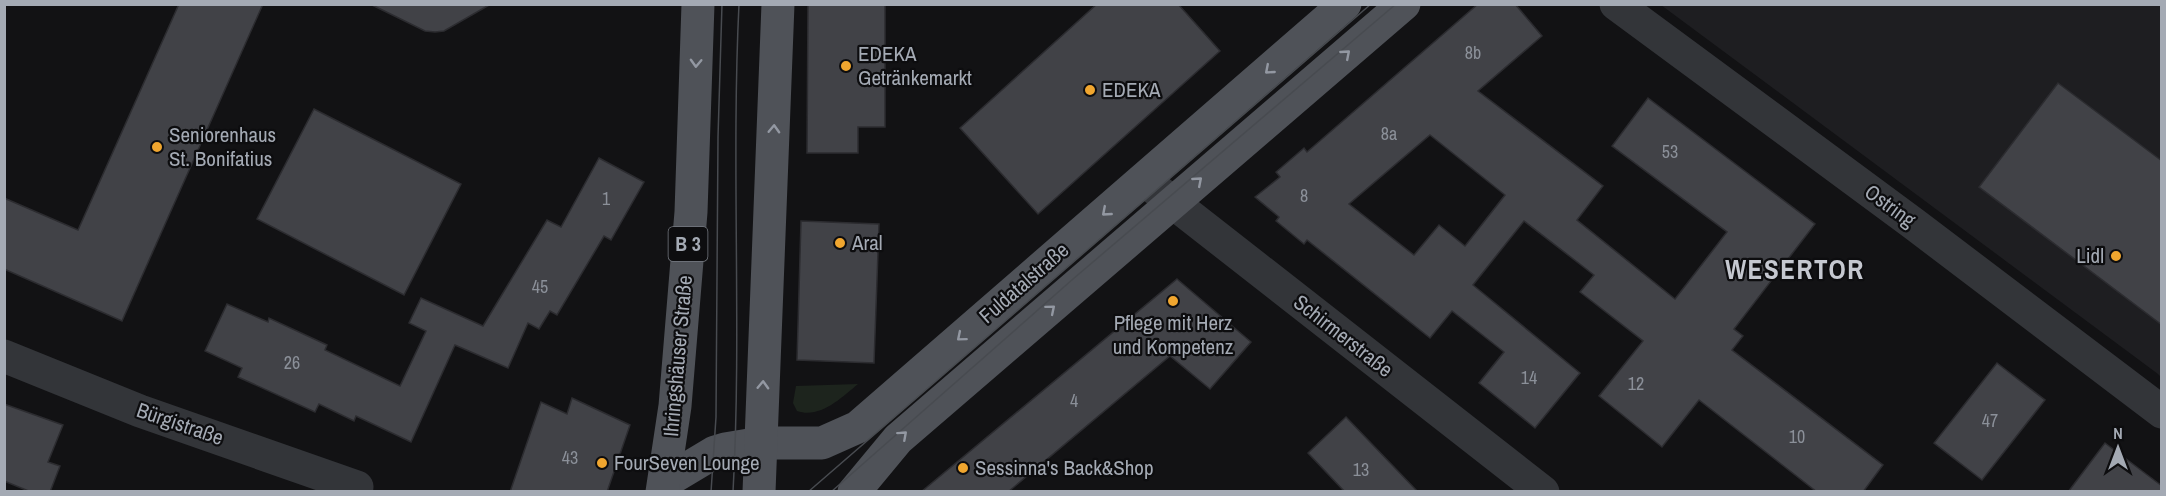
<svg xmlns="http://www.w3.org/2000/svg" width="2166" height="496" font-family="'Archivo Narrow',sans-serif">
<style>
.built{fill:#1e1e21}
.green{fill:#1d241d}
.building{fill:#414247;stroke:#2c2c30;stroke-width:1.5;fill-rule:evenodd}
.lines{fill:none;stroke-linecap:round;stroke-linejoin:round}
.minor{stroke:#333539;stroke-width:33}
.major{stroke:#4f5258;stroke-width:33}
.tram{stroke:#484b50;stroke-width:1.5}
.oneway{stroke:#9398a2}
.poi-dot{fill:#f0a62f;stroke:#0d0d0f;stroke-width:2}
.labels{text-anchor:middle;stroke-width:4.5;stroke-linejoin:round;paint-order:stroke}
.number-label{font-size:18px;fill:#8b9099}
.shield{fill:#0d0d0f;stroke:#777b82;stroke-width:1.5}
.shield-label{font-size:20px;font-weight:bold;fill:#a4aab4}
.poi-label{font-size:21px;fill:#a4aab4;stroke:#0d0d0f;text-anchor:start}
.street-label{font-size:21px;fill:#a4aab4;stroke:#0d0d0f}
.district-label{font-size:27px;font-weight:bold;letter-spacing:1.5px;fill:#c5c8d0;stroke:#0d0d0f}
</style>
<rect width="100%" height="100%" fill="#121214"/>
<path class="built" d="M1661 5H2161V377L2158 374Z"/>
<path class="green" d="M858 384C841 398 820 419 797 411L793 403 796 386Z"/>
<g class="building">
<path d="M179 4H263L122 321 4 269V198L78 230Z"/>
<path d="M370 4H491L444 31 435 32 425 31Z"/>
<path d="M808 4H885V127H858V153H807Z"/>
<path d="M1097 4H1178L1220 51 1038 214 960 128Z"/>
<path d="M1478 4H1515L1542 36 1478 91 1603 186 1577 220 1675 299 1727 232 1612 146 1648 98 1815 224 1734 329 1743 336 1732 350 1883 465 1863 492H1817L1699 400 1662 447 1599 396 1643 341 1580 292 1594 275 1524 221 1473 285 1580 373 1535 428 1479 383 1504 352 1452 311 1430 338 1307 240 1304 244 1276 221 1279 217 1255 197 1280 177 1276 172 1304 148 1307 152ZM1430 135 1505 195 1465 246 1439 225 1414 255 1349 204Z"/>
<path d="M2058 83 2162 161V325L1979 187Z"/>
<path d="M314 109 461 184 404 295 257 219Z"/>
<path d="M599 158 644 182 611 240 604 236 557 315 550 311 539 329 528 323 508 368 455 345 411 442 356 416 354 421 319 404 315 412 238 377 242 368 205 351 227 304 268 322 269 318 327 345 325 350 400 386 426 331 409 323 421 298 483 326 547 220 561 227Z"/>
<path d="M801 221 879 224 874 363 797 360Z"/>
<path d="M1177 279 1251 342 1210 389 1170 356 1008 492H921Z"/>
<path d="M1997 363 2045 400 1982 480 1934 443Z"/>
<path d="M572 398 630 425 607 492H510L541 402 567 414Z"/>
<path d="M4 404 63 425 48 462 60 466 50 492H31L4 481Z"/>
<path d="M1346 417 1418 492H1345L1308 453Z"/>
<path d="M2105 443 2162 486V492H2068Z"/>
</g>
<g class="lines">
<g class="minor">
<path d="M1616 4 1914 224 2162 412"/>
<path d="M1144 180 1543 492"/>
<path d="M4 356 140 411 357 487"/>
</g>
<g class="major">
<path d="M665 482 715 452 725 449 761 443H822L858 427 1345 4"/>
<path d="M662 492 675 406 691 212 698 4"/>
<path d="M759 492 778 4"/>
<path d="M854 492 898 439 1404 4"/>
</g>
<g class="tram">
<path d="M711 492 716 417 718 137 722 4"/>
<path d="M733 492C742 330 731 167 739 4"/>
<path d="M808 492 1371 4"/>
<path d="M831 492 1073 279 1396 4"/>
</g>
</g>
<defs><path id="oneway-chevron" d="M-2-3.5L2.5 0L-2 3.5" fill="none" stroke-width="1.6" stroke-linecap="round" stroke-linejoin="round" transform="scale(1.5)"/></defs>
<g class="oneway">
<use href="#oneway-chevron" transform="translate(1346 54) rotate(-41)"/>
<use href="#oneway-chevron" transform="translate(696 63) rotate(92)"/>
<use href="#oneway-chevron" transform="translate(1269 70) rotate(139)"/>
<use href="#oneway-chevron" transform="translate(774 129) rotate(-88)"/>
<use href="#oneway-chevron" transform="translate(1198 181) rotate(-41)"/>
<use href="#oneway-chevron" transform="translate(1106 212) rotate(139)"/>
<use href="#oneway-chevron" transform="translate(1051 309) rotate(-40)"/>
<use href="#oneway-chevron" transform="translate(961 337) rotate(140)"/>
<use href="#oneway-chevron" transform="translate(763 385) rotate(-88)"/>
<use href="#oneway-chevron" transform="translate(903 435) rotate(-42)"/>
</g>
<g class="poi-dot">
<circle cx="846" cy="66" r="6"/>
<circle cx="1090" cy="90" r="6"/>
<circle cx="157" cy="147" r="6"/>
<circle cx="840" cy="243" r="6"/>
<circle cx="2116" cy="256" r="6"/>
<circle cx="1173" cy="301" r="6"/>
<circle cx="602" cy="463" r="6"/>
<circle cx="963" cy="468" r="6"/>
</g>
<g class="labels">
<g class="number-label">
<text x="1473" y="59">8b</text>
<text x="1389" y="140">8a</text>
<text x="1670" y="158">53</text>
<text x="1304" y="202">8</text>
<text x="606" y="205">1</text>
<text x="540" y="293">45</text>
<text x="292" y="369">26</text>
<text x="1529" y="384">14</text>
<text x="1636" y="390">12</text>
<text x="1074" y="407">4</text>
<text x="1990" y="427">47</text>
<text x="1797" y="443">10</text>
<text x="570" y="464">43</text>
<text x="1361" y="476">13</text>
</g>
<rect class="shield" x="668.5" y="227" width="39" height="34" rx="4.5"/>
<g class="shield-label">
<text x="688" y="251">B 3</text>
</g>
<g class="poi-label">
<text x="858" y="61">EDEKA<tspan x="858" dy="24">Getränkemarkt</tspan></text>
<text x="1102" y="97">EDEKA</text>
<text x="169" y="142">Seniorenhaus<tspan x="169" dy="24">St. Bonifatius</tspan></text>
<text x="852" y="250">Aral</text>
<text x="2104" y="263" text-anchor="end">Lidl</text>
<text x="1173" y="330" text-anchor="middle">Pflege mit Herz<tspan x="1173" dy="24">und Kompetenz</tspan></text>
<text x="614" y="470">FourSeven Lounge</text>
<text x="975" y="475">Sessinna's Back&amp;Shop</text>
</g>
<g class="street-label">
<text transform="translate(1890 206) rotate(36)" y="7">Ostring</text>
<text transform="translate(1024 283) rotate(-41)" y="7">Fuldatalstraße</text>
<text transform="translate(1343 336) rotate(38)" y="7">Schirmerstraße</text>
<text transform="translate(678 356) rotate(-85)" y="7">Ihringshäuser Straße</text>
<text transform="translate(180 424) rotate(19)" y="7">Bürgistraße</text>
</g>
<g class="district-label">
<text x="1795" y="279">WESERTOR</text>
</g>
</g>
<rect width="2166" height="496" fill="none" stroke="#a4aab4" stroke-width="12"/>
<g transform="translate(2118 448)" stroke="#0d0d0f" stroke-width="4.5" paint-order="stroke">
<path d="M0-4.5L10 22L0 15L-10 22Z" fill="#a4aab4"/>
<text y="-9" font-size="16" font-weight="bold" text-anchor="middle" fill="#a4aab4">N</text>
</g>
</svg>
